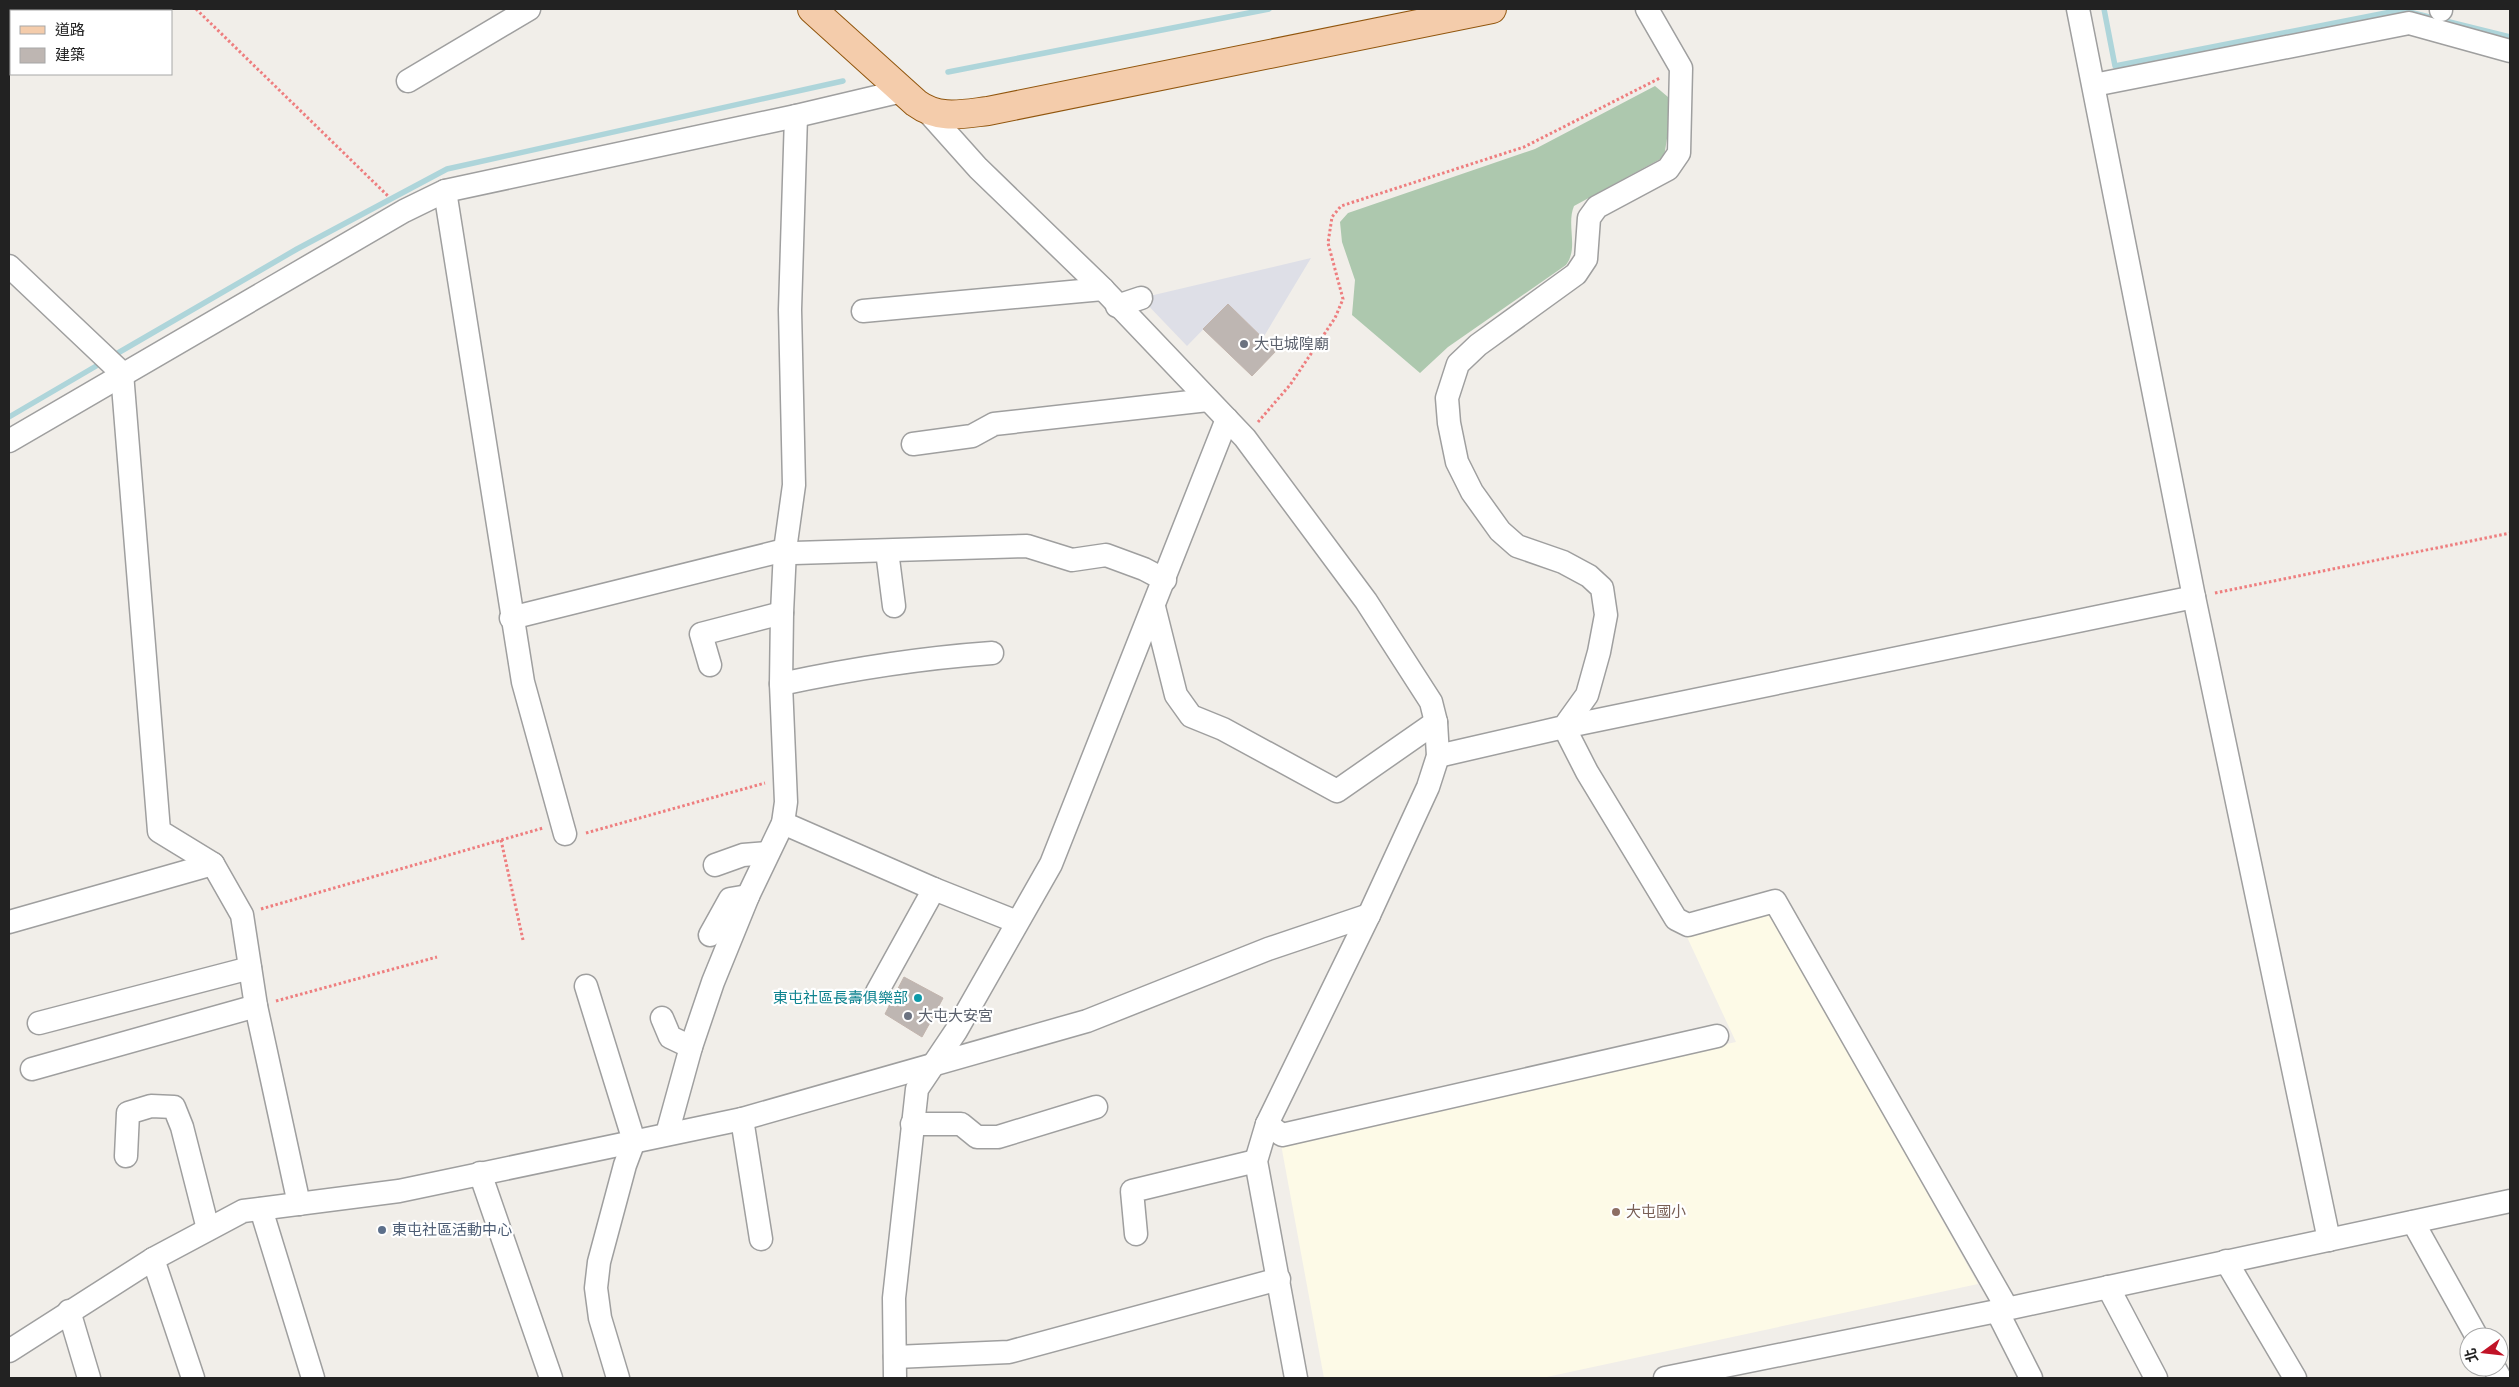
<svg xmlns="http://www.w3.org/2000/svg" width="2519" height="1387" font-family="'Source Sans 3','Noto Sans TC',sans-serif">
  <rect width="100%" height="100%" fill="#f1eee9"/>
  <path fill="#fdfae7" d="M1769 911 1978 1284 1542 1378H1324L1280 1139 1736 1042 1687 937Z"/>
  <path fill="#adc8ae" d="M1655 86 1668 97 1671 114 1664 157 1574 206C1566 225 1579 248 1566 265L1448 347 1420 373 1352 315 1355 280 1342 242 1340 222 1348 213 1535 149Z"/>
  <path fill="#dedfe7" d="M1311 258 1263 338 1228 304 1187 346 1141 298Z"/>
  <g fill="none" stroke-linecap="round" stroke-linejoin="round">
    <g stroke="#aed5da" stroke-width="5.5">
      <path d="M2104 9 2115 66 2401 10 2510 37"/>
      <path d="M948 72 1269 9"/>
      <path d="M111 357 297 249 447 169 843 81"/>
      <path d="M9 417 103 362"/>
    </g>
  </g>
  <g fill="#beb6b2" stroke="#c2b4ad">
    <path d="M1228 304 1276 351 1252 376 1203 329Z"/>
    <path d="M904 977 943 998 932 1019 893 998Z"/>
    <path d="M893 998 932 1019 922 1037 885 1014Z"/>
  </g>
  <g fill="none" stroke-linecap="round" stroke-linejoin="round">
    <g stroke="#9f9f9f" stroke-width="25">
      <g id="minor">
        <path d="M2078 9 2194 597 2329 1240"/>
        <path d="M2441 9V10"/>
        <path d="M408 81 529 9"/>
        <path d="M2094 85 2409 23 2510 51"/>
        <path d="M927 111 978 168 1103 289 1245 438 1366 601 1431 702 1436 722 1438 756 1428 787 1369 915 1267 1124 1256 1161 1296 1378"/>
        <path d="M445 191 523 682 565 834"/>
        <path d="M9 266 122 373 159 831 213 864 242 915 256 1006 299 1204"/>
        <path d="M1117 306 1141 298"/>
        <path d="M863 311 1103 289"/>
        <path d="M9 441 404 211 445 191 796 116 902 91"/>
        <path d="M913 444 972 436 994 424 1208 400"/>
        <path d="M887 551 894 606"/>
        <path d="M1154 607 1176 695 1191 716 1223 729 1337 791 1436 722"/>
        <path d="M511 618 785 550 794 553 1027 546 1072 560 1106 555 1144 569 1165 580"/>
        <path d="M710 665 701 634 782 613"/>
        <path d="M781 684C851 669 921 658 992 653"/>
        <path d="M1438 756 1564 727 1587 695 1599 652 1606 615 1602 588 1589 576 1563 562 1517 546 1500 531 1472 492 1457 462 1449 423 1447 398 1458 364 1478 345 1576 274 1586 259 1589 218 1597 207 1668 169 1679 153 1681 68 1647 9"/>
        <path d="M783 823 934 889 1017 922"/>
        <path d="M715 865 743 855 768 853"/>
        <path d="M9 922 213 864"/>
        <path d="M710 935 730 899 748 896"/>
        <path d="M586 986 634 1141 625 1165 599 1262 596 1288 600 1318 618 1378"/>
        <path d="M877 992 934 889"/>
        <path d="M662 1018 670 1037 691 1047"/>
        <path d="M39 1023 250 968"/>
        <path d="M32 1069 256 1006"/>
        <path d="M742 1119 761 1239"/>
        <path d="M912 1124H961L977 1137H998L1096 1107"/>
        <path d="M1267 1124 1282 1135 1717 1036"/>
        <path d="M667 1134 691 1047 713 982 748 896 783 823 786 802 781 684 782 613 785 550 794 485 790 310 796 116"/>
        <path d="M126 1156 128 1113 151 1106 174 1107 182 1127 208 1229"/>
        <path d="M480 1173 551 1378"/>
        <path d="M261 1209 313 1378"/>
        <path d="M2413 1222 2477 1337"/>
        <path d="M1136 1234 1132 1191 1256 1161"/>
        <path d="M153 1259 193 1378"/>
        <path d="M2226 1261 2295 1378"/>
        <path d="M2108 1287 2156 1378"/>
        <path d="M2007 1308 1775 901 1688 925 1676 919 1587 772 1564 727 2194 597"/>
        <path d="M69 1311 89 1378"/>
        <path d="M1997 1311 2031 1378"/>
        <path d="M9 1351 153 1259 243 1211 399 1191 742 1119 1087 1021 1268 949 1369 915"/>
        <path d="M895 1357 1009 1352 1279 1279"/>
        <path d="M2494 1367 2500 1378"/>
        <path d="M895 1378 894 1298 917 1089 956 1031 1051 864 1227 419"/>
        <path d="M1665 1378 1997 1311 2510 1201"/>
      </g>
    </g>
    <g stroke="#91560e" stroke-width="30">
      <path id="major" d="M812 9 916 103C939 120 962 114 988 111L1492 9"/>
    </g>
    <g stroke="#ee7e7f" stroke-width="3" stroke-dasharray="2.5 2.5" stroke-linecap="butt">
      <path d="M196 9 389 197"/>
      <path d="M1258 422 1290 385 1335 318 1343 299 1328 243 1332 217 1341 206 1524 147 1660 78"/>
      <path d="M2215 593 2510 533"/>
      <path d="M586 833 765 783"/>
      <path d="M501 840 523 940"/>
      <path d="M261 909 543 828"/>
      <path d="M276 1001 437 957"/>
    </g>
    <use href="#minor" stroke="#fff" stroke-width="22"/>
    <use href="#major" stroke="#f4ccab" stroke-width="28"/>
  </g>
  <g fill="#6b7280" stroke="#fff" stroke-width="2">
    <circle cx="1244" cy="344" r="5"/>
    <circle cx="908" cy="1016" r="5"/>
  </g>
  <circle fill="#0f9aa8" stroke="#fff" stroke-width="2" cx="918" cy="998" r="5"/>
  <circle fill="#8d6e63" stroke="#fff" stroke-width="2" cx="1616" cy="1212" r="5"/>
  <circle fill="#5c6f8a" stroke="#fff" stroke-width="2" cx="382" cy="1230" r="5"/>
  <g text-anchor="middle" stroke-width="4.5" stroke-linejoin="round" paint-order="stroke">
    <g font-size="15" fill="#5b616d" stroke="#fff" text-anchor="start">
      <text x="1254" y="349">大屯城隍廟</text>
      <text x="918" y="1021">大屯大安宮</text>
    </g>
    <g font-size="15" fill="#0d838f" stroke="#fff" text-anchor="end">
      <text x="908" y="1003">東屯社區長壽俱樂部</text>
    </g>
    <g font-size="15" fill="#785e54" stroke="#fff" text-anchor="start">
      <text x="1626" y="1217">大屯國小</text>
    </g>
    <g font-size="15" fill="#4e5e75" stroke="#fff" text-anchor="start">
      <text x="392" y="1235">東屯社區活動中心</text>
    </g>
  </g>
  <rect width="2519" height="1387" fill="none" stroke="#222222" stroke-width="20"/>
  <rect x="10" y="10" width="162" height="65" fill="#ffffff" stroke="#a7a7a7"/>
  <rect x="20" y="26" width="25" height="8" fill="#f4ccab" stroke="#a7a7a7"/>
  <text x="55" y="35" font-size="15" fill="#222222">道路</text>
  <rect x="20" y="48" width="25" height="15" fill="#beb6b2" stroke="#a7a7a7"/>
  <text x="55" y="60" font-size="15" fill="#222222">建築</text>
  <g transform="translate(2484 1352) rotate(255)"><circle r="24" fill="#ffffff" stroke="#a7a7a7"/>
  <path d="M0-4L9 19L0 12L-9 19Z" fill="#c11327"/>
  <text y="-8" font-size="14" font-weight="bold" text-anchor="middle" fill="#222222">北</text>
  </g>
</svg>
